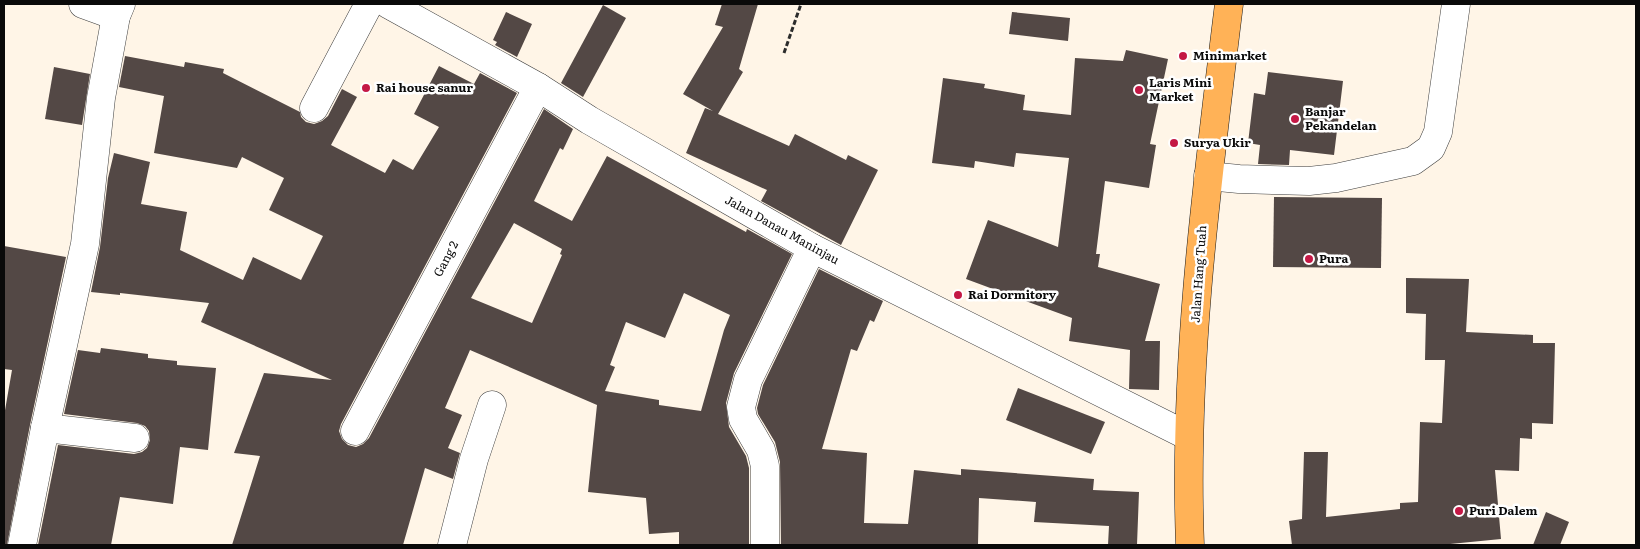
<svg xmlns="http://www.w3.org/2000/svg" width="1640" height="549" font-family="Literata,serif">
  <rect width="100%" height="100%" fill="#fff5e7"/>
  <g fill="#534845" fill-rule="evenodd">
    <path d="M722 4H758L739 69 743 72 718 114 789 146 795 134 846 160 848 155 878 170 841 245 761 201 767 190 686 153 705 108 713 111 683 94 723 27 715 25Z"/>
    <path d="M603 5 626 18 583 97 561 83Z"/>
    <path d="M506 12 532 24 517 57 495 45 497 42 493 40Z"/>
    <path d="M1012 12 1070 18 1068 41 1009 34Z"/>
    <path d="M1126 50 1168 59 1150 144 1156 145 1149 188 1105 181 1096 254H1100L1098 267 1160 284 1145 341H1160L1159 390 1129 389 1130 350 1069 341 1072 318 966 279 988 220 1058 247 1069 158 1016 153 1014 167 975 161 974 168 932 163 943 78 985 84 984 88 1025 95 1023 110 1071 115 1075 58 1123 61Z"/>
    <path d="M125 56 184 67 185 62 224 69 223 73 300 112 301 117 306 122 314 124 322 121 328 116 342 89 357 97 331 145 385 173 393 159 413 170 439 127 414 114 439 66 474 84 480 73 517 93 341 424 339 431 342 439 348 445 356 447 363 444 369 438 544 109 573 129 563 150 560 148 534 201 572 221 607 156 746 232 747 229 792 254 734 373 726 403 729 427 746 456 749 468V545H679V532L649 534 646 498 588 492 597 405 470 350 445 408 462 415 448 448 460 453 453 479 425 468 403 545H232L260 456 234 453 264 373 332 380 201 322 209 303 120 293V295L91 292 100 247 108 178 114 153 150 162 141 204 187 212 180 250 243 280 253 257 301 280 323 236 269 210 284 178 242 157 237 168 154 153 164 96 119 87ZM514 223 562 249 560 254 562 255 532 323 471 298ZM684 293 730 315 724 330 701 411 659 405V400L605 391 615 367 610 365 626 322 665 338Z"/>
    <path d="M54 67 90 74 82 125 45 119Z"/>
    <path d="M1268 72 1343 81 1334 155 1290 150 1289 165 1258 164 1260 145 1248 143 1254 93 1265 95Z"/>
    <path d="M1274 197 1382 198 1381 268 1273 267Z"/>
    <path d="M4 246 66 257 30 425 7 545H4V416L12 370 4 369Z"/>
    <path d="M819 269 883 301 874 322 870 320 857 351 851 349 822 449 867 453 864 523 908 524 914 470 961 475V469L1094 479 1093 490 1139 492 1137 545H1108L1109 526 1034 522 1036 502 979 498 978 545H781L780 462 775 442 758 414 757 408 763 385Z"/>
    <path d="M1406 278 1469 279 1466 332 1533 335V343H1555L1553 424 1532 423V439L1520 438 1519 471 1495 470 1501 539 1440 545H1292L1289 521 1302 519 1304 452H1328L1326 517 1400 509V503L1418 502 1420 422 1442 423 1445 360H1425L1426 314 1406 313Z"/>
    <path d="M101 348 148 354V358L177 361V365L216 368 208 450 180 447 173 504 120 497 111 545H38L58 445 134 454 142 452 147 448 150 440 149 431 145 426 137 423 64 414 78 350 100 353Z"/>
    <path d="M1018 388 1105 422 1091 454 1006 420Z"/>
    <path d="M1546 512 1569 522 1560 545H1533Z"/>
  </g>
  <g fill="none" stroke-linecap="round" stroke-linejoin="round">
    <g stroke="#3d3d3d" stroke-width="29">
      <g id="minor">
        <path d="M83 4 116 16"/>
        <path d="M388 4 538 87 589 120 812 248 1188 436"/>
        <path d="M314 108 369 4"/>
        <path d="M1208 176 1239 179 1309 181 1336 178 1413 161 1431 148 1438 132 1456 4"/>
        <path d="M45 428 135 438"/>
        <path d="M355 431 538 87"/>
        <path d="M22 545 45 428 85 244 101 98 116 16 121 4"/>
        <path d="M452 545 474 459 492 405"/>
        <path d="M765 545V466L761 450 743 419 741 407 748 380 812 248"/>
      </g>
    </g>
    <g stroke="#1b1b1b" stroke-width="29">
      <path id="major" d="M1190 545C1183 364 1207 183 1229 4"/>
    </g>
    <path stroke="#2c2c2c" stroke-width="3" stroke-dasharray="5 2.5" stroke-linecap="butt" d="M784 53 801 4"/>
    <use href="#minor" stroke="#fff" stroke-width="28"/>
    <use href="#major" stroke="#ffb257" stroke-width="28"/>
  </g>
  <g fill="#c41845" stroke="#fff" stroke-width="2">
    <circle cx="1183" cy="56" r="5"/>
    <circle cx="366" cy="88" r="5"/>
    <circle cx="1139" cy="90" r="5"/>
    <circle cx="1295" cy="119" r="5"/>
    <circle cx="1174" cy="143" r="5"/>
    <circle cx="1309" cy="259" r="5"/>
    <circle cx="958" cy="295" r="5"/>
    <circle cx="1459" cy="511" r="5"/>
  </g>
  <g text-anchor="middle" stroke-width="5" stroke-linejoin="round" paint-order="stroke">
    <g font-size="12" font-weight="bold" fill="#0a0a0a" stroke="#fff" text-anchor="start">
      <text x="1193" y="60">Minimarket</text>
      <text x="1149" y="87">Laris Mini<tspan x="1149" dy="14">Market</tspan></text>
      <text x="376" y="92">Rai house sanur</text>
      <text x="1305" y="116">Banjar<tspan x="1305" dy="14">Pekandelan</tspan></text>
      <text x="1184" y="147">Surya Ukir</text>
      <text x="1319" y="263">Pura</text>
      <text x="968" y="299">Rai Dormitory</text>
      <text x="1469" y="515">Puri Dalem</text>
    </g>
    <g font-size="12" fill="#0a0a0a" stroke="#fff">
      <text transform="translate(782 230) rotate(29)" y="4">Jalan Danau Maninjau</text>
      <text transform="translate(446 259) rotate(-62)" y="4">Gang 2</text>
      <text transform="translate(1199 274) rotate(-86)" y="4">Jalan Hang Tuah</text>
    </g>
  </g>
  <rect width="1640" height="549" fill="none" stroke="#0a0a0a" stroke-width="10"/>
</svg>
